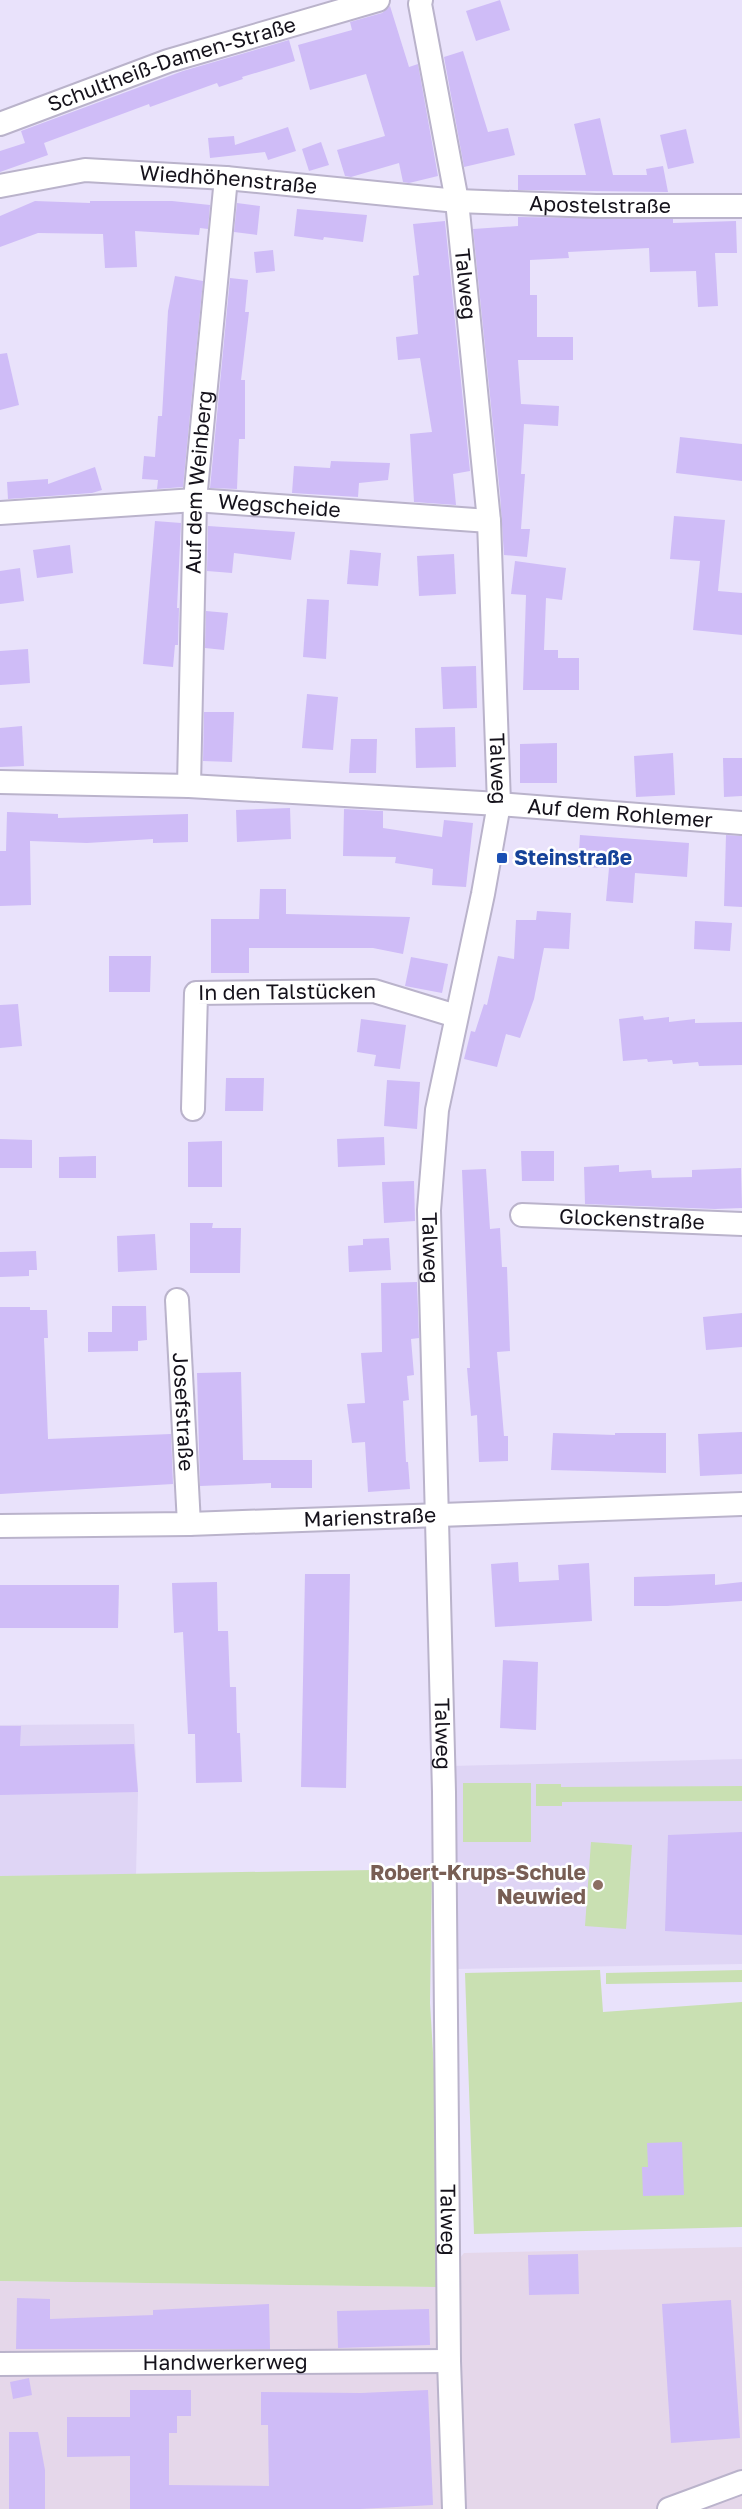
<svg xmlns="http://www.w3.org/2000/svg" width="742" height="2509" font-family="'Golos Text',sans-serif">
  <rect width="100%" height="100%" fill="#e9e2fb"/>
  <path fill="#e5d7ea" d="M742 2247V2509H0V2281L436 2287 464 2253Z"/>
  <g fill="#dfd5f5">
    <path d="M134 1724 138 1793 136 1875 0 1876V1725Z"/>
    <path d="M742 1759V1964L456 1969 451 1766Z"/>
  </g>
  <g fill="#c9e0b2">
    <rect x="463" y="1783" width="68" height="59"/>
    <path d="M536 1784H561V1787L742 1786V1801L562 1802V1806H536Z"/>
    <path d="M591 1842 632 1845 626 1929 585 1926Z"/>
    <path d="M432 1869 430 2003 438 2136 436 2287 0 2281V1876Z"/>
    <path d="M600 1970 603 2012 742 2002V2227L474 2234 465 1973Z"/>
    <path d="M742 1970V1982L606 1984V1973Z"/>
  </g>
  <g fill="#cfbcf7">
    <path d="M500 0 510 30 476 41 466 11Z"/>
    <path d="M390 6 409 67 418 64 438 176 409 183 403 182 399 163 351 177 345 176 337 150 385 136 366 74 310 90 298 45 352 30 350 22 382 13Z"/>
    <path d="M289 40 295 61 242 77 243 79 219 87 217 83 150 107 149 104 44 143 48 155 0 172V151L25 143 21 131 183 71Z"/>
    <path d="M463 51 488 132 508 128 515 155 464 167 444 57Z"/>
    <path d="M600 118 613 175H647L646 169 663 166 668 192 518 190V175H586L574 124Z"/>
    <path d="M288 127 296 151 268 160 265 152 210 158 208 138 234 136 235 145Z"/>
    <path d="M686 129 694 163 668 169 660 135Z"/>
    <path d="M321 142 329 165 309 171 302 149Z"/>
    <path d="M35 201 90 203V201H172L210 205 208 229 200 228 199 235 135 231 137 267 105 268 103 234 38 233 0 247V216Z"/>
    <path d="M237 203 260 206 257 235 234 232Z"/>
    <path d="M297 209 367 215 363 242 324 237 323 240 294 236Z"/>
    <path d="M518 217 673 219V223L736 221 737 253H715L718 306 698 307 696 271 650 272 649 248 568 252 569 258 530 260V295H537V337H573V360H518L521 404 559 406 558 426 524 424 521 474H525L521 529H530L527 557 504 555 500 494 473 229 518 226Z"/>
    <path d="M445 221 470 471 453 474 456 505 414 502 410 434 432 432 420 358 398 360 396 337 418 334 413 276 419 275 413 224Z"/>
    <path d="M273 250 275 271 256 273 254 252Z"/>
    <path d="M175 276 203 281 183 487 157 489 158 480 142 479 144 456 155 457 158 416H162L168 311Z"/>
    <path d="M230 278 248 280 245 312H249L241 380H245V439H239L237 489 210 488Z"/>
    <path d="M7 353 19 405 0 410V354Z"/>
    <path d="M680 437 742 444V481L676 473Z"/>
    <path d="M331 461 390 463 388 480 359 483 358 497 292 493 294 466 330 468Z"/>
    <path d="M95 467 102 490 92 493 8 499 7 482 48 479V484Z"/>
    <path d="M674 516 725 520 718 591 742 593V635L693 630 700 561 670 559Z"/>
    <path d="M155 521 181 523 177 608H179L178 645H175L173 667 143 664Z"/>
    <path d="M208 526 295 532 291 560 234 553 232 573 207 571Z"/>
    <path d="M70 545 73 573 37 578 33 550Z"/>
    <path d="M350 550 381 553 378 586 347 584Z"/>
    <path d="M454 554 456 594 419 596 417 556Z"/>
    <path d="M515 561 566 568 562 600 546 598 544 650H558V658H579V690H523L526 595 511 594Z"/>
    <path d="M20 568 24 601 0 604V571Z"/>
    <path d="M307 599 329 600 326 659 303 657Z"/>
    <path d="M206 611 228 613 224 650 205 648Z"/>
    <path d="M28 649 30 683 0 685V651Z"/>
    <path d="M476 666 477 708 443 709 441 667Z"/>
    <path d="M307 694 338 697 333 750 302 748Z"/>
    <path d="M204 712H234L232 762 203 761Z"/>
    <path d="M22 726 24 766 0 767V728Z"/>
    <path d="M455 727 456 767 416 768 415 728Z"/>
    <path d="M351 739H377L376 773H349Z"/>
    <path d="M557 743V783H520V744Z"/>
    <path d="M673 753 675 795 636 797 634 756Z"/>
    <path d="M723 758H742V796L724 797Z"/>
    <path d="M290 808 291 839 237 842 236 810Z"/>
    <path d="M344 809 383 811V828L442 837 444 820 473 823 466 887 432 885 433 869 395 863 396 857 343 856Z"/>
    <path d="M7 812 58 814V818L188 814V842L153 843V839L87 843 30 841 31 905 0 906V851H6Z"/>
    <path d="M580 835 689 843 687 877 635 873 633 903 606 901 609 868 578 867Z"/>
    <path d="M726 835 742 836V907L724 906Z"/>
    <path d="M260 889H286V914L410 917 403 954 373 948H249V973H211V919H259Z"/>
    <path d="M537 911 571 913 569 949 544 948 534 999 520 1038 506 1034 497 1067 464 1059 471 1031 475 1032 484 1004 487 1005 498 956 514 959 516 920H536Z"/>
    <path d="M695 921 732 923 730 951 694 949Z"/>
    <path d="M109 956H151L150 992H109Z"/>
    <path d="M411 957 448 964 442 993 405 986Z"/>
    <path d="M18 1004 22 1046 0 1048V1005Z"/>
    <path d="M643 1016 644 1020 669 1017V1022L695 1019V1023L742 1022V1065L699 1066 698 1062 673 1064 672 1060 648 1062 647 1059 623 1061 619 1019Z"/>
    <path d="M361 1019 406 1025 400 1069 374 1066 376 1055 357 1052Z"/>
    <path d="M226 1078H264L263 1111H225Z"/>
    <path d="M387 1080 420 1082 417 1129 384 1126Z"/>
    <path d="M384 1137 385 1165 338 1167 337 1139Z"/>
    <path d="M0 1139 32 1140V1168H0Z"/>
    <path d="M222 1141V1187H188V1142Z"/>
    <path d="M521 1151H554V1181H522Z"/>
    <path d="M96 1156V1178H59V1157Z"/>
    <path d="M619 1165V1172L651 1170 652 1178 692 1177V1170L741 1168 742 1208 715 1209 585 1204 584 1167Z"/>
    <path d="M486 1169 490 1229 500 1228 502 1267H507L510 1351 497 1352 504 1436H508V1461L479 1462 477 1415 471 1416 467 1368H470L462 1170Z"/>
    <path d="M414 1181 415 1221 384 1223 382 1182Z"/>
    <path d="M190 1223H213L212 1228H241L240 1273H190Z"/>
    <path d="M155 1234 157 1270 118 1272 117 1236Z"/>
    <path d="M389 1238 391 1270 349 1272 348 1246 363 1245V1239Z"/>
    <path d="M36 1251 37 1270H29V1276L0 1277V1252Z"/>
    <path d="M417 1282 419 1338 411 1339 414 1375 407 1376 409 1400 403 1401 406 1462H408L410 1489 368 1492 365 1442 352 1443 347 1404 365 1403 361 1353 382 1352 381 1283Z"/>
    <path d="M112 1306H146L147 1340 138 1341V1351L88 1352V1332H112Z"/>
    <path d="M0 1307H30V1310H47L48 1338H44L48 1439 171 1434 173 1484 0 1494Z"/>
    <path d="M742 1313V1347L706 1350 703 1317Z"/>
    <path d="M241 1372 243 1460H312V1488H271V1483L200 1486 197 1373Z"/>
    <path d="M742 1432V1474L700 1476 698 1434Z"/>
    <path d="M553 1433 615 1435V1433H666V1473L551 1470Z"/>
    <path d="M518 1562 519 1582 559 1580 558 1565 589 1563 592 1621 495 1627 491 1564Z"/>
    <path d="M305 1574H350L346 1788 301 1787Z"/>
    <path d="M715 1574V1585L742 1582V1601L667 1606H634V1577Z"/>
    <path d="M217 1582 218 1631H228L230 1687H236L237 1733H240L242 1782 196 1783 195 1734H188L183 1632 174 1633 172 1583Z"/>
    <path d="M0 1585H119L118 1628H0Z"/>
    <path d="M503 1660 538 1662 536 1730 500 1728Z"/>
    <path d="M0 1726H21L20 1746 134 1744 138 1792 0 1795Z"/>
    <path d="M742 1832V1935L665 1931 668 1835Z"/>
    <path d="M682 2142 684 2195 643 2196 642 2167H648L647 2143Z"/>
    <path d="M578 2254 579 2294 529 2295 528 2255Z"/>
    <path d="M17 2298 50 2299V2319L153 2315V2310L269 2304 270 2349H16Z"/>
    <path d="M731 2300 740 2438 671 2443 662 2304Z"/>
    <path d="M429 2309 430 2345 338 2348 337 2311Z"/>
    <path d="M29 2378 32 2395 13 2399 10 2382Z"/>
    <path d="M130 2390H191V2416H177V2433H169V2485L269 2486 268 2425H261V2392L361 2393 428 2390 433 2505 360 2509H130V2456L67 2457V2417H130Z"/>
    <path d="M9 2432H38L45 2470V2509H9Z"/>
  </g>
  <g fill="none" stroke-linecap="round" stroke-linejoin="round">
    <g stroke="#bab3cb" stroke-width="26">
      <g id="minor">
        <path id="s1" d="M421 0 420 4 457 201 489 521 499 804 483 894 437 1110 429 1210 444 1792 449 2361 454 2509"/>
        <path id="s2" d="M0 124 168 61 378 0"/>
        <path id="s3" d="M0 186 85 170 226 178 457 201 596 206H742"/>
        <path id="s4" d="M0 513 195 500 489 521"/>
        <path id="s5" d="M0 782 189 786 499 804 742 823"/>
        <path id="s6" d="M189 786 195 500 226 178"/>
        <path id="s7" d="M193 1109 196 993 374 991 456 1016"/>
        <path id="s8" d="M522 1215 742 1224"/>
        <path id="s9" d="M177 1300 189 1524"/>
        <path id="s10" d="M0 1526 189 1524 742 1504"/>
        <path id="s11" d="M0 2364 449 2361"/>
        <path d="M669 2509 742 2482"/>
      </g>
    </g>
    <use href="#minor" stroke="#fff" stroke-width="22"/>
  </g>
  <rect fill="#1a4fb4" stroke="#fff" stroke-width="2" x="496" y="852" width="12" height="12" rx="3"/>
  <circle fill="#8d6e63" stroke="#fff" stroke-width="2" cx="598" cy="1885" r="6"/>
  <g text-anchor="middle" stroke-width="5" stroke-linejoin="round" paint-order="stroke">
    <g font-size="21" fill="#15121b" stroke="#fff">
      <text dy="7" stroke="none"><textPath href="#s2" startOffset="182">Schultheiß-Damen-Straße</textPath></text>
      <text dy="7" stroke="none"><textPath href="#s3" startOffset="230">Wiedhöhenstraße</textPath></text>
      <text dy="7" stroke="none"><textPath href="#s3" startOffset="603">Apostelstraße</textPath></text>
      <text dy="7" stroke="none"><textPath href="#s1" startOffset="288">Talweg</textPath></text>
      <text dy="7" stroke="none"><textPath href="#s6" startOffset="304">Auf dem Weinberg</textPath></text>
      <text dy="7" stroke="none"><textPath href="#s4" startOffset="280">Wegscheide</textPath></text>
      <text dy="7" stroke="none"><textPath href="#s1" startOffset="774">Talweg</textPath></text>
      <text dy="7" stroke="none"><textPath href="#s5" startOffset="621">Auf dem Rohlemer</textPath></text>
      <text dy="7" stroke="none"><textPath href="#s7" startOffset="207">In den Talstücken</textPath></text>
      <text dy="7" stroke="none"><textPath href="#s8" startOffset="110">Glockenstraße</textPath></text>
      <text dy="7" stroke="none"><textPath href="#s1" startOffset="1260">Talweg</textPath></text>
      <text dy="7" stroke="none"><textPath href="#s9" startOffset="112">Josefstraße</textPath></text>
      <text dy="7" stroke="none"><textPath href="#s10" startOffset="370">Marienstraße</textPath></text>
      <text dy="7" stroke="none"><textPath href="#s1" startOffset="1746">Talweg</textPath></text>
      <text dy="7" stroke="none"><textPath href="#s1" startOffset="2232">Talweg</textPath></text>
      <text dy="7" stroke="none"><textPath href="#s11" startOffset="225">Handwerkerweg</textPath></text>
    </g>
    <g font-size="21" font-weight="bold" fill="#164399" stroke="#fff" text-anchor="start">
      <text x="514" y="865">Steinstraße</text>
    </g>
    <g font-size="21" font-weight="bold" fill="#785e54" stroke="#fff" text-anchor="end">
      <text x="586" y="1880">Robert-Krups-Schule<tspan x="586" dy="24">Neuwied</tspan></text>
    </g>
  </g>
</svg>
